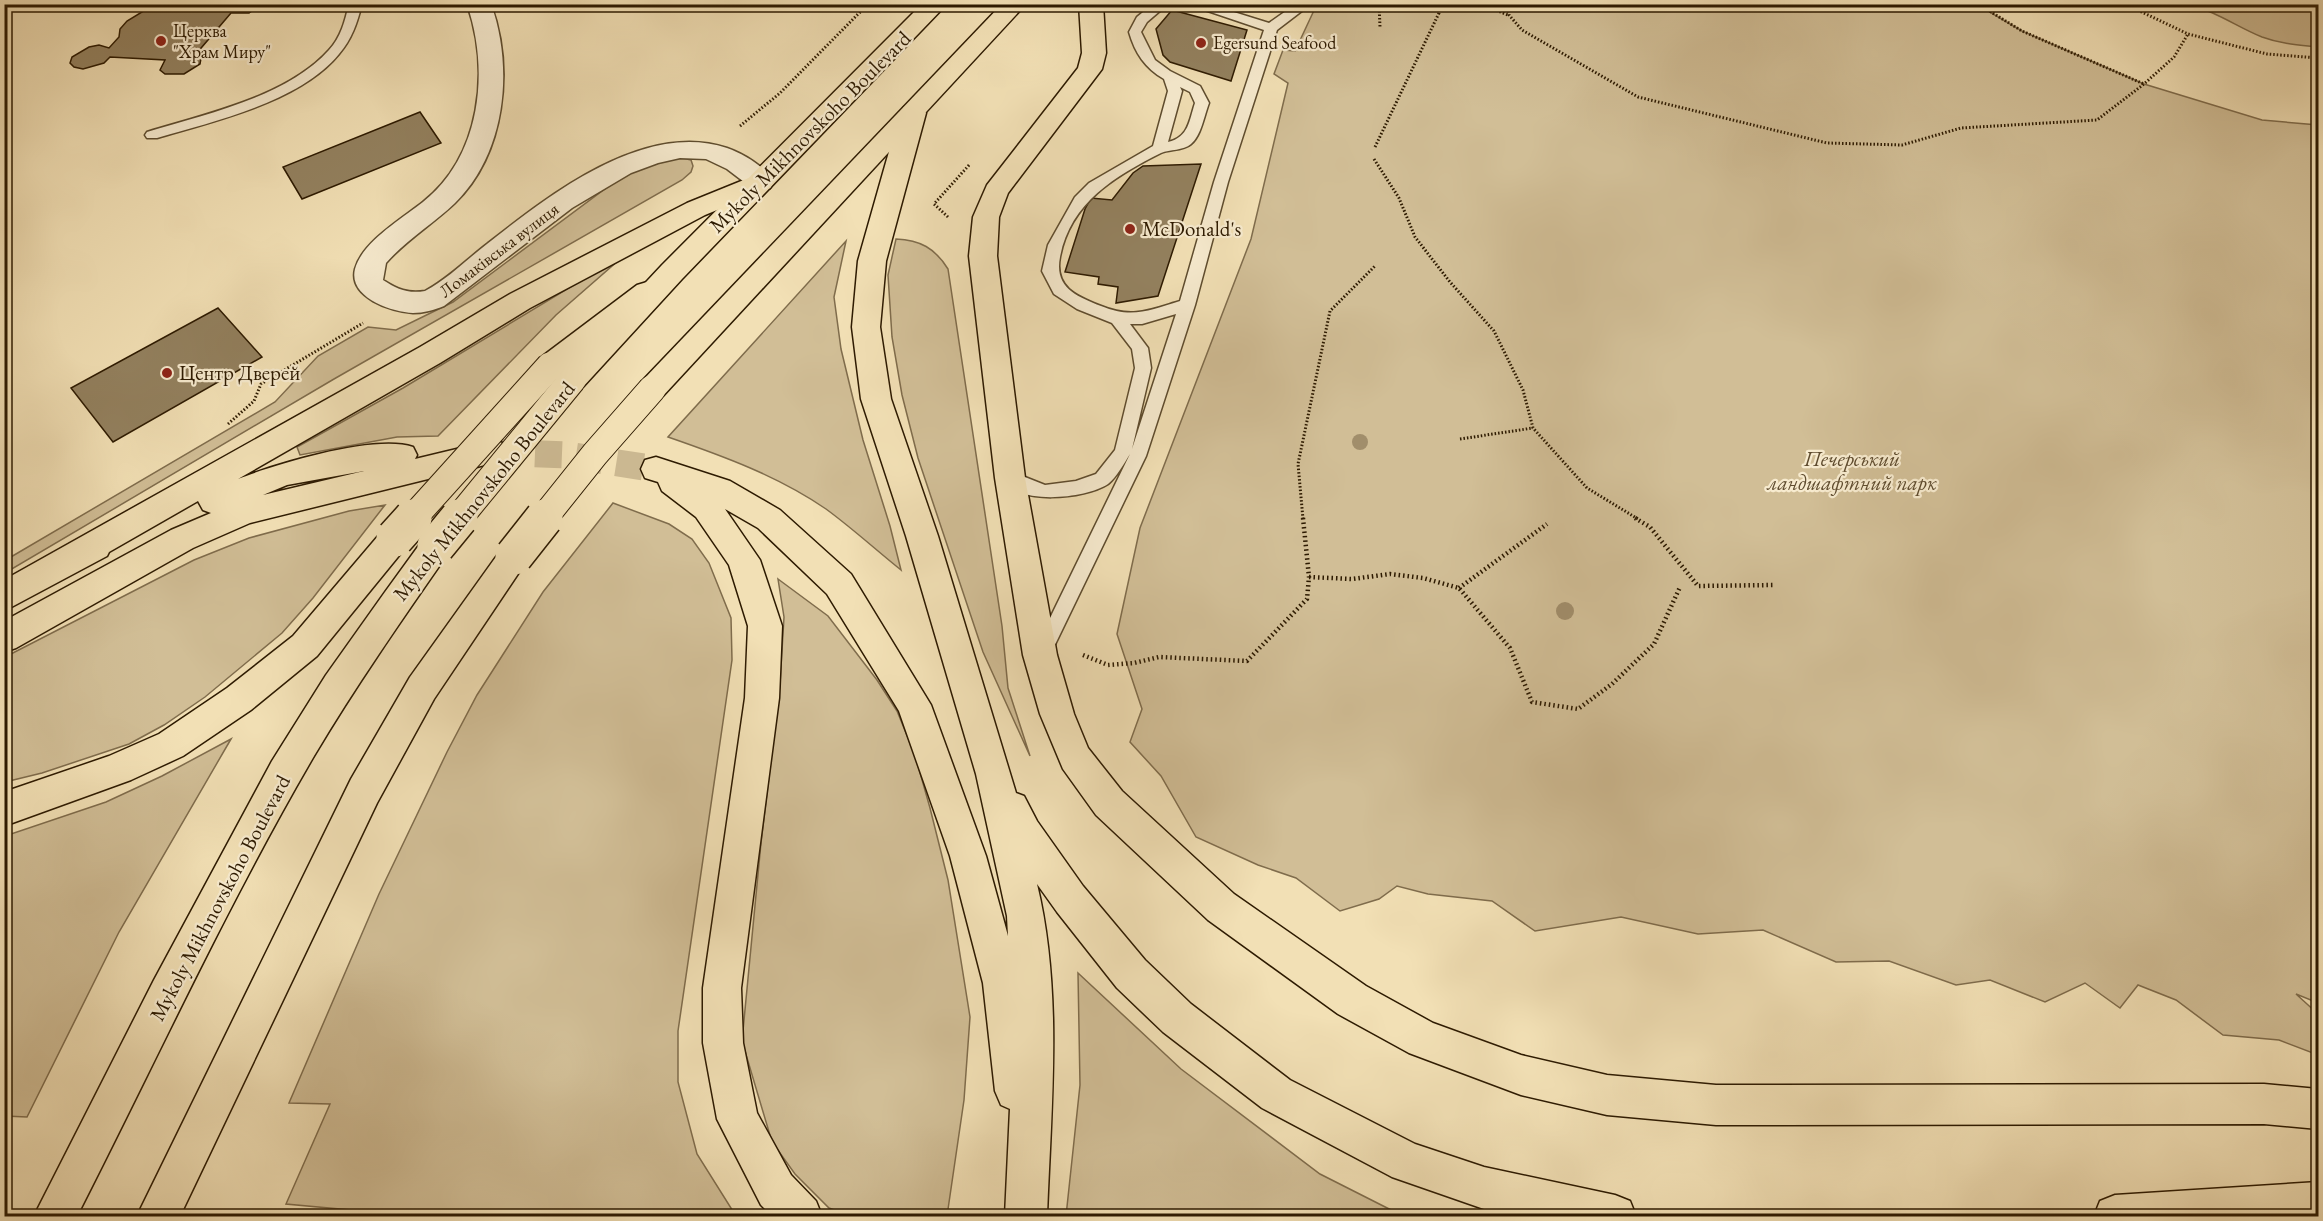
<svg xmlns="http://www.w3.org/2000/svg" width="2323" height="1221" font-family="'EB Garamond',serif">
  <rect width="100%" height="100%" fill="#f2e0b5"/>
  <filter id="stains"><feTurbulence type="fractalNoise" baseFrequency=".00333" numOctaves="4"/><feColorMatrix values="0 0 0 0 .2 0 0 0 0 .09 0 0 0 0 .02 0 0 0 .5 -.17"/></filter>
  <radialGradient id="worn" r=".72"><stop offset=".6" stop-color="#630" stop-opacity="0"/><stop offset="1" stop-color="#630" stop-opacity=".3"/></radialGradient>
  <g fill="#d1be96" stroke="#7f6c4c" stroke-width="1.5">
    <path d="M1317 4 1978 5 2022 31 2144 84 2262 120 2318 125V1003L2296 994 2318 1014V1055L2279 1040 2223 1035 2176 1000 2138 985 2120 1008 2085 983 2045 1002 1990 980 1956 985 1889 961 1836 962 1763 930 1698 934 1621 917 1535 931 1492 901 1428 894 1397 886 1379 899 1340 911 1296 878 1258 865 1196 837 1161 776 1130 742 1142 709 1117 634 1140 528 1251 239 1288 83 1274 74 1283 50 1295 51Z"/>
    <path d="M2189 5H2318V47C2299 45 2281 44 2262 37 2237 27 2216 11 2189 5Z"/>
    <path d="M682 158 691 160 693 166 691 172 682 180 334 379 5 573 4 561 275 402 318 356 368 327 396 330 453 302 621 177C640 167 660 160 682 158Z"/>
    <path d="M896 239C920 240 935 248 948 269L1002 626 1008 688 1030 756 983 652 918 458 902 395 892 337 888 275Z"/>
    <path d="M846 241 834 297 841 349 863 440 890 526 901 570C876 550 852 528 826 509 778 476 723 456 668 437Z"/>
    <path d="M627 253 556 315 438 436 397 437 300 455 297 447 403 388Z"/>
    <path d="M613 503 669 524 692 539 709 563 731 618 732 660 678 1031V1082L697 1154 736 1216H416L286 1204 330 1104 289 1103 379 894 447 752 477 695 543 592Z"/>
    <path d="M385 505 313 598 282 633 205 697 164 725 129 744 42 773 5 782V657L194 560 249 538 349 511Z"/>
    <path d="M778 579 828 616 877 680 897 711 915 755 930 808 948 880 970 1017 964 1100 947 1216H850L829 1208 795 1174 772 1142 742 1041 761 843 780 684 784 617Z"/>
    <path d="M231 739 119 932 27 1117 5 1116V836L106 802 162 776Z"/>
    <path d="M1078 973 1181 1069 1320 1174 1403 1216H1066L1080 1085Z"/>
  </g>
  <g fill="#93815f" stroke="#2d1a01" stroke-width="1.5">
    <path d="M155 4H261L249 13H231L196 54 201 58 200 64 184 74H165L160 70 165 60 110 57 104 63 83 69 74 67 70 63 72 57 89 47 99 45 109 48 119 37 120 29 127 21Z"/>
    <path d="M1172 10 1247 30 1231 81 1170 62 1163 55 1156 29Z"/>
    <path d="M420 112 441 143 302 199 283 167Z"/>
    <path d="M1201 164 1158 296 1116 303 1118 287 1098 284 1099 277 1065 272 1085 209 1091 198 1112 200 1133 173 1143 166Z"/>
    <path d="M218 308 262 357 113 442 71 388Z"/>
  </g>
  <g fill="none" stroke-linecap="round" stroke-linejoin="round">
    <path stroke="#cbb891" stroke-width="27" stroke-dasharray="27 14" stroke-linecap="butt" d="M494 452 567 455 656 469"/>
    <g stroke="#5e4c2e" stroke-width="3">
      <g id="lane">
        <path d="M349 4H362C357 23 352 39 339 54 300 102 214 121 157 138H147L145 135 147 132C205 114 287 97 329 50 341 37 345 21 349 4Z"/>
        <path d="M1153 4H1168L1147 22 1141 32 1155 60 1170 71 1200 86 1209 103C1204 116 1201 136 1191 144 1183 151 1170 149 1161 153 1115 176 1070 203 1060 257 1054 287 1076 296 1101 306 1132 319 1150 310 1180 301L1214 182 1264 30 1187 4H1208L1269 23 1296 4H1311L1277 30 1228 182 1195 305 1146 456 1049 657 1043 659 1037 657 1034 651 1130 454C1125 462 1116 478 1108 484 1085 499 1016 506 1002 478L1004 473 1010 471 1045 485 1076 481 1096 474 1115 450 1135 368 1132 349 1112 323 1077 309 1054 294 1042 271 1048 245 1075 197 1089 183 1153 146 1168 91 1164 79C1145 68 1135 53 1129 32L1137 17ZM1180 87 1190 92 1195 103C1189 121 1189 137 1168 142L1182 91ZM1176 314 1132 449 1151 368 1148 348 1130 324H1142Z"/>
      </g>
    </g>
    <g stroke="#5e4c2e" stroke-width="3">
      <path id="street" d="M467 4H491C514 68 506 153 455 203 433 224 406 240 386 263L383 280C397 289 408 294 425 291 448 279 466 260 487 244 548 196 644 120 727 148 744 154 764 166 774 182L770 188 761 191 752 188 727 169 706 159 680 158 658 163 631 173 572 208 444 306C434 310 424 313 413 313 391 312 348 297 355 269 362 242 403 218 423 202 481 156 490 71 467 4Z"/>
    </g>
    <g stroke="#2d1a01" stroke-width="3">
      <g id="primary">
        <path d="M1079 4H1103L1106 53 1102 69 1008 193 999 217 997 256 1025 478 1057 655 1074 714 1088 748 1122 791 1234 894 1366 986 1433 1023 1521 1055 1607 1075 1716 1085 2264 1084 2318 1089V1129L2264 1124 1716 1125 1607 1115 1521 1095 1409 1053 1338 1014 1208 920 1096 815 1063 769 1040 714 1023 655 995 478 969 256 973 217 987 185 1078 68 1082 53Z"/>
        <path d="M913 105 922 107 926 113 886 261 880 327 891 399 938 536 1016 793 1024 796 1037 821 1083 886 1145 960 1191 1004 1290 1080 1415 1144 1484 1167 1615 1195 1630 1201 1636 1216H1518L1484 1209 1392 1177 1262 1108 1163 1032 1117 988 1057 912 1037 884C1063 992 1051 1106 1047 1216H1005L1010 1109 1001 1105 995 1091 983 983 950 856 899 711 827 594 758 528 725 509 760 560 782 626 779 698 741 988 743 1043 757 1113 791 1175 816 1201 822 1216H772L761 1205 717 1119 703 1043V988L745 698 748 626 729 565 696 517 662 491 658 482 645 478 641 469 645 460 656 457 730 481 780 510 851 574 931 705 986 856 1008 936 1007 916 976 774 906 536 861 399 852 327 858 261 900 113 904 107Z"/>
        <path d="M761 173 770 176 774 182 770 188 705 215 530 308 440 363 238 479C276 464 375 434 413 447L417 455 415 459 494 440 505 444 509 452 505 460 250 523 193 548 16 648 4 652V621L171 530 211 513 203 510 198 501 109 552 107 556 4 611V580L420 347 510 294 687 203ZM364 471 263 495 287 485Z"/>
        <path d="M647 282 657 285 661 292 657 299 560 374 550 377 540 374 535 366 540 358 637 285Z"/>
        <path d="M395 525 406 529 411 538 406 547 317 656 251 710 183 756 131 780 4 826V792L109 756 159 734 227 688 293 636 384 529Z"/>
        <path d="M2318 1182V1216H2094L2100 1201 2115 1195Z"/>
      </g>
    </g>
    <g stroke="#2d1a01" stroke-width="3">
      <g id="highway">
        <path d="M922 4H947L682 279 582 388 572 391 562 388 557 380 562 372 662 265Z"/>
        <path d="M1002 4H1026L662 397 652 400 642 397 637 389 642 381Z"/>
        <path d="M436 533 447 537 452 546 447 555C401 621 355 687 314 756 227 905 155 1063 77 1216H34L154 980 272 761 326 675 385 592 425 537Z"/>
        <path d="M514 543 525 547 530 556 434 699 377 803 180 1216H137L351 779 410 677 503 547Z"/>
      </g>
    </g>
    <g stroke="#2d1a01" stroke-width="3" stroke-dasharray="1.5 2" stroke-linecap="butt">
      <path d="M1379 4 1380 27"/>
      <path d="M1480 4 1508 15"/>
      <path d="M1507 4 1509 15 1522 30 1638 97 1827 143 1902 145 1961 128 2097 120 2144 84 2174 57 2188 34"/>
      <path d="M1978 4 2022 31 2144 84"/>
      <path d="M2125 4 2188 34 2267 54 2318 58"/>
      <path d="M740 126 780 93 868 4"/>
      <path d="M1375 147 1439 13V4"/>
      <path d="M1374 159 1399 198 1415 237 1450 282 1494 331 1523 390 1533 428 1587 488 1638 519"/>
      <path d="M948 217 934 204 970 164"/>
      <path d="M228 424 254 401 261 384 363 323"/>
      <path d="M1460 439 1533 428"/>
      <path d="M1303 519 1298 464 1330 311 1375 266"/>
    </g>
    <g stroke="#2d1a01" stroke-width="4.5" stroke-dasharray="1.5 3" stroke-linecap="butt">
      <path d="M1635 518 1650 527 1698 586 1773 585"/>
      <path d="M1309 577 1352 579 1390 574 1423 578 1459 588 1510 648 1532 702 1578 709 1612 684 1654 644 1680 587"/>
      <path d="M1459 588 1547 524"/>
      <path d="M1083 655 1108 665 1134 663 1159 657 1247 661 1307 599 1309 577 1303 518"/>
    </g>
    <use href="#lane" fill="#f7ebcf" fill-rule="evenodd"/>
    <use href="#street" fill="#f7ebcf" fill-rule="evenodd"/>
    <use href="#primary" fill="#f2e0b5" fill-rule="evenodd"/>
    <use href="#highway" fill="#f2e0b5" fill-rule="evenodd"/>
    <g stroke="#2d1a01" stroke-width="29" stroke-linecap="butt">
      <path id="primary-bridge-far1" d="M412 519 550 366"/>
    </g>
    <g stroke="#2d1a01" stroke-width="40" stroke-linecap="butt">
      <path id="primary-bridge" d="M395 538 413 518"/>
    </g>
    <g stroke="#2d1a01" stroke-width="29" stroke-linecap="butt">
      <g id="highway-bridge-far1">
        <path d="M458 519 572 380"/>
        <path d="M543 519 595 454 652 389"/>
      </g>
    </g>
    <g stroke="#2d1a01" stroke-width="40" stroke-linecap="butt">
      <g id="highway-bridge">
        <path d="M436 546 459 518"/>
        <path d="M514 556 544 518"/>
      </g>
    </g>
    <use href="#primary-bridge-far1" stroke="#f2e0b5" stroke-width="27"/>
    <use href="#primary-bridge" stroke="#f2e0b5" stroke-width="37"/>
    <use href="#highway-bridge-far1" stroke="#f2e0b5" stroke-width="27"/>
    <use href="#highway-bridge" stroke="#f2e0b5" stroke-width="37"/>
  </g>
  <g fill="#a18e6b">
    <circle cx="1360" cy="442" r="8"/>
    <circle cx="1565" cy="611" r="9"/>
  </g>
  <g fill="#8f2418" stroke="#f7ebcf" stroke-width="2">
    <circle cx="161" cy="41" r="6"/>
    <circle cx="1201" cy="43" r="6"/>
    <circle cx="1130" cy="229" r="6"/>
    <circle cx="167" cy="373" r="6"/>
  </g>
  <g text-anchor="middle" stroke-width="4.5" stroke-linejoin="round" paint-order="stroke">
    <g font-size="18" fill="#2d1a01" stroke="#f7ebcf" text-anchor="start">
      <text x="173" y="37">Церква<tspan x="173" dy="21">"Храм Миру"</tspan></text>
      <text x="1213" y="49">Egersund Seafood</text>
    </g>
    <g font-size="18" fill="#2d1a01" stroke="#f7ebcf">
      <text transform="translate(499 250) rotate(-37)" y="6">Ломаківська вулиця</text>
    </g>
    <g font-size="21" fill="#2d1a01" stroke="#f7ebcf">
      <text transform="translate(810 132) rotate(-45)" y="7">Mykoly Mikhnovskoho Boulevard</text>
      <text transform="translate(484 491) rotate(-51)" y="7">Mykoly Mikhnovskoho Boulevard</text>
      <text transform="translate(220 898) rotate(-62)" y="7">Mykoly Mikhnovskoho Boulevard</text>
    </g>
    <g font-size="21" fill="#2d1a01" stroke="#f7ebcf" text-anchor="start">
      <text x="1142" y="236">McDonald's</text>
      <text x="179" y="380">Центр Дверей</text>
    </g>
    <g font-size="21" font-style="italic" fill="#5e4b2e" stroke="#f7ebcf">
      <text x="1852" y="466">Печерський<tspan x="1852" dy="24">ландшафтний парк</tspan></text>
    </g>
  </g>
  <rect width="2323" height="1221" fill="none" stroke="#f2e0b5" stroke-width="24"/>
  <rect x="6" y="6" width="2311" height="1209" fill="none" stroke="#2d1a01" stroke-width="3"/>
  <rect x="12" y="12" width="2299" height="1197" fill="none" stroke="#2d1a01" stroke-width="1.5"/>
  <rect width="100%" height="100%" filter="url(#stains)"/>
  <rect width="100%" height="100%" fill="url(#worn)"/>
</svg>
